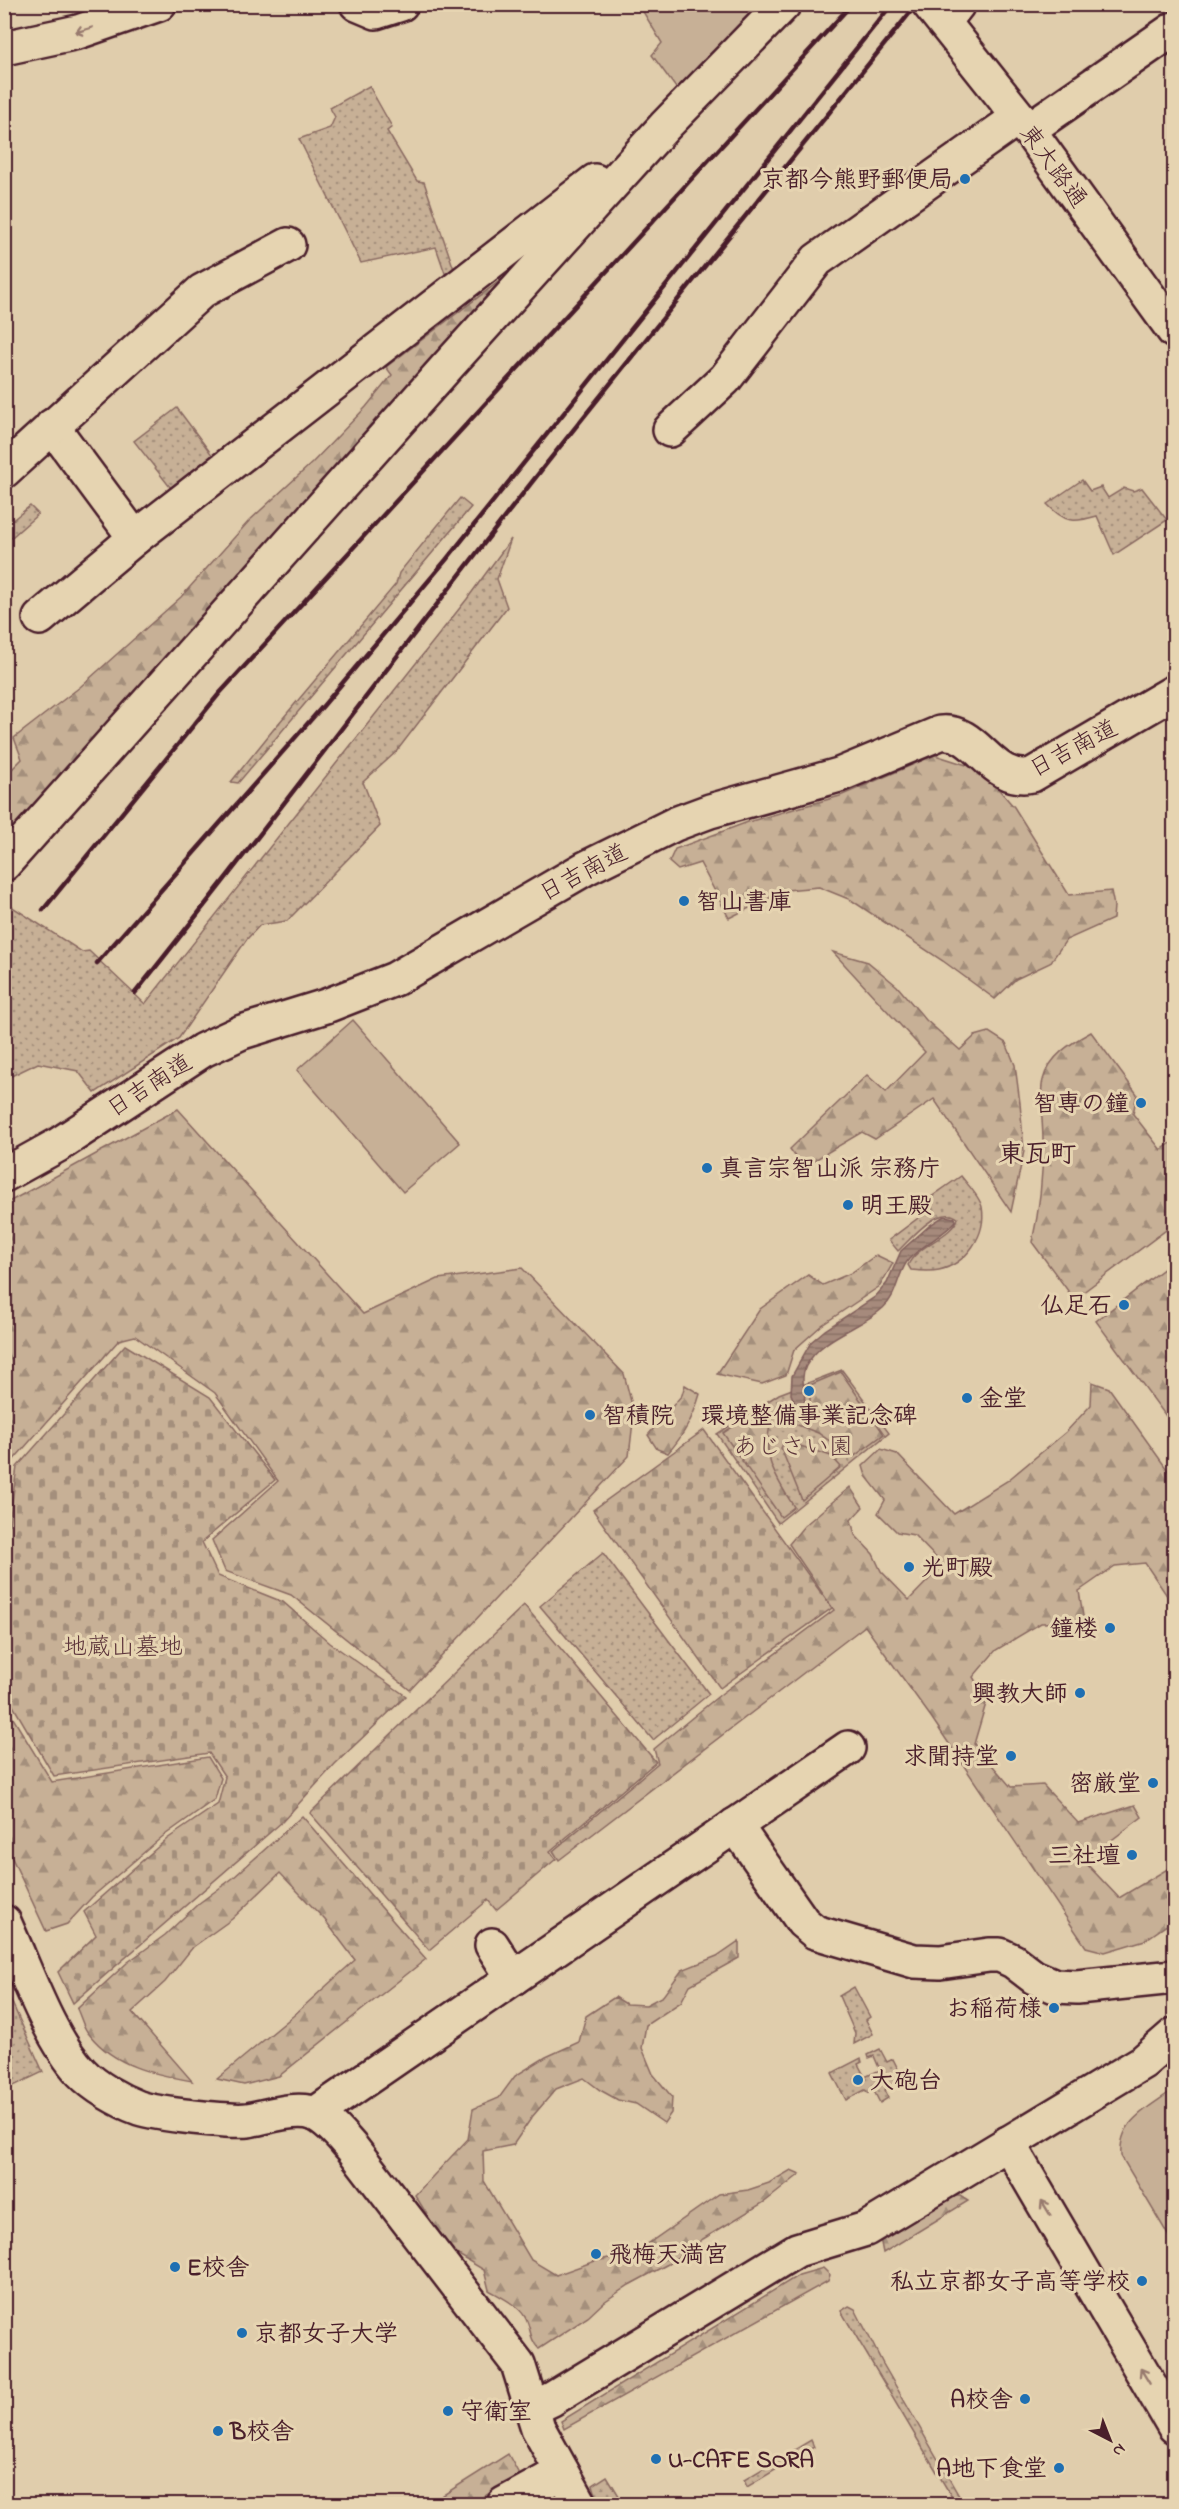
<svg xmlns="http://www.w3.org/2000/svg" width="1179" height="2509" font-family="'Indie Flower','Klee One',sans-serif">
  <defs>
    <pattern id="grass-dots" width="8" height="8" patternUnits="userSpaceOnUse" patternTransform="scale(1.5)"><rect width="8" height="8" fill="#c7b096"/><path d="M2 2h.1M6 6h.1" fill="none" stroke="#a48f7b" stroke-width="1.8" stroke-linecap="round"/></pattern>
    <pattern id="forest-firs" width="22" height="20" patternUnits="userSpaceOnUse" patternTransform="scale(1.5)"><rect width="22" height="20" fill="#c7b096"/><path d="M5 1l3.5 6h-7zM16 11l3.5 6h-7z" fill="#a48f7b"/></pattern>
    <pattern id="cemetery-stones" width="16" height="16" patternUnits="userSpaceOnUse" patternTransform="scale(1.5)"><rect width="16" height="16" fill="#c7b096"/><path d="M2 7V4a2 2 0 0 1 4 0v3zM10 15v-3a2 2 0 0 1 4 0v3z" fill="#a48f7b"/></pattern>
    <pattern id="water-rules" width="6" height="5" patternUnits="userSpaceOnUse" patternTransform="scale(1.5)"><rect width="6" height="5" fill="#a68a7b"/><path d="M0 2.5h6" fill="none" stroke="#897065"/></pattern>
  </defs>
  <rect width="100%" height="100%" fill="#e0cdac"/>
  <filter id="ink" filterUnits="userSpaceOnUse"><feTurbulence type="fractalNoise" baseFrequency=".0167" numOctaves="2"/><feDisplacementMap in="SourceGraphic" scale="12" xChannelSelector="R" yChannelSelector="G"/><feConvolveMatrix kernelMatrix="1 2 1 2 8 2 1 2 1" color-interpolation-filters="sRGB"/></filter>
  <g filter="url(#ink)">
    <g fill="url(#grass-dots)" stroke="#886860" stroke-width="1.5">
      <path d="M369 86 392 127 387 131 417 181 424 182 456 275 447 279 436 247 361 263 299 139 330 128 335 117 330 108Z"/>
      <path d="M177 408 219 464 177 496 134 441Z"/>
      <path d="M1082 480 1090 491 1101 487 1108 498 1124 488 1133 491 1142 488 1167 520 1114 555 1097 516C1073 523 1065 523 1047 504Z"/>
      <path d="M460 498 471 507 238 783 231 782 273 730 396 584 399 573Z"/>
      <path d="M30 506 38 514 5 543V516L10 522Z"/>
      <path d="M511 539 497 579 507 607 396 752 363 782 380 826 287 921 260 925 247 939 179 1038 95 1093 78 1071 38 1063 5 1079V913L11 906 82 952 89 951 145 1004 467 599Z"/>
      <path d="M961 1176C968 1185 980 1197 982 1207 987 1235 966 1264 939 1270 930 1272 920 1271 911 1270L908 1265C917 1245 952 1237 958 1218 938 1204 911 1239 898 1251L889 1240 922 1215 917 1207Z"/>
      <path d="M842 1370 889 1433 778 1523 717 1434 779 1394Z"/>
      <path d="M603 1553 709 1694 653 1740 540 1606Z"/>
      <path d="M4 1985 43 2072 5 2090H4Z"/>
      <path d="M854 1987 870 2017 866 2020 873 2034 854 2044 855 2033 839 1996Z"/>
      <path d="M880 2049 887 2062 893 2059 903 2079 884 2090 888 2098 880 2103 874 2091 868 2093 865 2090 846 2100 832 2073 861 2058 862 2062 858 2064 865 2077 880 2070 874 2056 869 2058 868 2055Z"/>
      <path d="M849 2306 855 2309 883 2364 959 2496 953 2499 841 2311Z"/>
      <path d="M811 2440 814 2447 747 2487 744 2480Z"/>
      <path d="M607 2476 624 2504H599L593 2485Z"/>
    </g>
    <g fill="url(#forest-firs)" stroke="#886860" stroke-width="1.5">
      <path d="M518 267 510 285 320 484 18 836 5 820V776L22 759 14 738 80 687 181 597 249 521 312 463 366 407 392 375 386 367Z"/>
      <path d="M935 755 982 770 1014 807 1069 895 1111 891 1114 906 1113 919 1066 940 1050 963 1016 979 995 999 943 961 851 900 819 887 786 890 729 918 700 863 678 870 669 862 675 849 748 822 840 796Z"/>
      <path d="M833 952 868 962 897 986 926 1020 960 1050 975 1036 989 1032 1006 1043 1015 1065 1020 1103 1024 1151 1011 1212 934 1099 875 1139 862 1132 803 1167 790 1149 867 1075 886 1092 925 1052Z"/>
      <path d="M1091 1032 1137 1094 1133 1114 1161 1150 1174 1141V1224L1074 1299 1032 1242C1040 1208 1043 1175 1043 1140 1043 1125 1039 1094 1043 1080 1049 1056 1071 1043 1091 1032Z"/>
      <path d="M178 1109 363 1314 438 1279 522 1268 624 1374 634 1413 629 1456 410 1690 291 1595 225 1571 212 1540 278 1481 215 1393 135 1336 119 1340 9 1465 5 1499V1204Z"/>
      <path d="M876 1255 893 1263 880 1286 822 1325 794 1350 786 1375 762 1384 717 1374 760 1309 808 1275 823 1285 851 1273Z"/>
      <path d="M1174 1261V1427L1096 1321Z"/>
      <path d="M841 1372 884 1434 853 1457 818 1433 790 1422 810 1405V1385Z"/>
      <path d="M1092 1382 1109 1388 1174 1479V1606L1145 1563 1115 1566 1079 1591 1084 1622 1041 1623 996 1650 973 1677 987 1700 974 1744 1011 1787 1043 1785 1078 1823 1135 1805 1142 1817 1084 1861 1119 1898 1174 1865V1920L1145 1940 1105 1952 1086 1947 931 1717 865 1626 559 1860 553 1851 658 1763 654 1749 721 1694 834 1610 789 1544 804 1526 850 1487 863 1507 851 1520 855 1535 873 1554 881 1571 909 1600 943 1565 914 1535 897 1532 878 1513 885 1500 866 1476 863 1466 881 1449 897 1454 954 1514 1007 1481 1066 1432 1091 1405Z"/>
      <path d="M685 1385 700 1394C693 1418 684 1435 668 1453L657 1449 648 1435 682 1395Z"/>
      <path d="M765 1406 772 1419C760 1456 775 1476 794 1507L781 1517 723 1433Z"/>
      <path d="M785 1441 831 1456 841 1467 802 1500 781 1448Z"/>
      <path d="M5 1705 52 1782 208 1757 221 1778 215 1799 162 1837 92 1897 67 1924 46 1931 5 1843Z"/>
      <path d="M302 1816 426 1959 279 2076 244 2085 217 2079 293 2016 355 1960 325 1920 280 1873 232 1919 193 1947 165 1982 132 2012 192 2081C154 2074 115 2067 89 2034 83 2028 81 2017 77 2009L128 1962 165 1935 198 1904 233 1878Z"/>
      <path d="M739 1941V1958L690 1985 681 2002 646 2025 642 2048 653 2074 672 2097 671 2113 664 2123 636 2104 618 2100 600 2090 584 2078 556 2089 532 2117 513 2145 483 2151 484 2181 531 2260 556 2275 595 2261 636 2252 719 2194 748 2190 769 2183 791 2170 800 2174 766 2201 703 2239 668 2264 629 2285 604 2302 588 2317 539 2349C528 2337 532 2329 525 2317 518 2305 501 2297 489 2290L484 2270 440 2244 436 2229 415 2195 468 2139 473 2109 499 2098 515 2076 546 2057 579 2042 586 2016 615 1997 626 2004 646 2005 663 1996 682 1970 717 1956Z"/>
      <path d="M951 2196H960L968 2201 883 2253 880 2238Z"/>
      <path d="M823 2268 830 2275 828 2281 564 2429 561 2421 799 2275Z"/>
      <path d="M508 2454 520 2476 471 2504H429Z"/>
    </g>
    <g fill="url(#cemetery-stones)" stroke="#886860" stroke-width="1.5">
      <path d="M125 1345 210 1397 275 1480 202 1542 218 1576 283 1602 330 1643 406 1696 335 1764 282 1822 73 2003 58 1972 96 1935 84 1912 167 1839 218 1804 225 1777 209 1753 54 1776 5 1692V1551L17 1467Z"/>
      <path d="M704 1430 832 1608 720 1688 593 1510Z"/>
      <path d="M524 1605 656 1762 550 1851 556 1859 496 1910 488 1900 429 1950 310 1813Z"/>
    </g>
    <g fill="#c7b096" stroke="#886860" stroke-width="1.5">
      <path d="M639 5H767L679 92 652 55 662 43Z"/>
      <path d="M353 1020 460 1143 403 1192 297 1070Z"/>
      <path d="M1174 2089V2245L1121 2156C1118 2120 1149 2108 1174 2089Z"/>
    </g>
    <path fill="url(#water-rules)" stroke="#815f5b" stroke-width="1.5" d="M944 1216 955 1218 956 1221C943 1236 923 1244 909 1259 897 1273 898 1295 883 1308 860 1329 822 1336 806 1366 798 1381 809 1395 803 1410L798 1411 791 1394 792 1376 811 1342 825 1330 875 1297 887 1283 901 1251 930 1225Z"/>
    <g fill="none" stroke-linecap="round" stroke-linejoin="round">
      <g stroke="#4a1f2b" stroke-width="38">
        <g id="minor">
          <path d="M944 22 958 4"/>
          <path d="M1028 130 1174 29"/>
          <path d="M52 426 135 538"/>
          <path d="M670 430 725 379 817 260 1019 117"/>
          <path d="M4 471 202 291 288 245"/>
          <path d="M40 618 135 538 595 181"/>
          <path d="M4 864 445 369 665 126 784 4"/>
          <path d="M4 1175 58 1145 203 1050 242 1032 326 1006 395 979 586 868 675 824 710 811 839 775 940 733C978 728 990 784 1032 775L1174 692"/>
          <path d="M735 1825 803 1922 815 1932 914 1961 940 1962 989 1955H1000L1013 1961 1034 1977 1055 1986 1077 1987 1174 1977"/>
          <path d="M4 1922C25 1968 48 2036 81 2072 95 2087 120 2101 139 2108 157 2114 229 2122 248 2120 266 2117 297 2106 315 2114 330 2121 342 2137 352 2148L518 2364 538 2428 580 2504"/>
          <path d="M492 1945 513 1978"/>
          <path d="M315 2114 848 1748"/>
          <path d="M1008 2143 1174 2426"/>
          <path d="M531 2409 552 2399 797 2250 866 2229 1143 2062 1174 2035"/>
          <path d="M504 2504 562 2472"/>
        </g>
      </g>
      <g stroke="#4a1f2b" stroke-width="38">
        <g id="major">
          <path d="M357 4 376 12 401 4"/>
          <path d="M929 4 1019 117 1174 331"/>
          <path d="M4 48 78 32 159 4"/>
        </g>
      </g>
      <use href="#minor" stroke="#e6d4b1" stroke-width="33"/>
      <use href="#major" stroke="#e6d4b1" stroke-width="33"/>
      <g stroke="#4a1f2b" stroke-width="4.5">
        <path d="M43 910 219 694 852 4"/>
        <path d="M97 963 323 706 446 560 892 4"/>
        <path d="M135 993C274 820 406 642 543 468 666 313 792 159 917 4"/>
      </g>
    </g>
    <defs><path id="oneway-shaft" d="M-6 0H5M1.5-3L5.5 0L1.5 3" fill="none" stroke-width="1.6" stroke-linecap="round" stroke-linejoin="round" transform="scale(1.5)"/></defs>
    <g stroke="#987a6e">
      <use href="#oneway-shaft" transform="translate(84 30) rotate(163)"/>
      <use href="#oneway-shaft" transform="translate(1046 2208) rotate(-121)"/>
      <use href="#oneway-shaft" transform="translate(1145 2376) rotate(-121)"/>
    </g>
  </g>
  <g fill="#1f6fb2" stroke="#e6d4b1" stroke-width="2">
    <circle cx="965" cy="179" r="6"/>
    <circle cx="684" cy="901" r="6"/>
    <circle cx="1141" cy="1103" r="6"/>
    <circle cx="707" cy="1168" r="6"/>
    <circle cx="848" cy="1205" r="6"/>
    <circle cx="1124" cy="1305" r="6"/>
    <circle cx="809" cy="1391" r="6"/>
    <circle cx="967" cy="1398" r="6"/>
    <circle cx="590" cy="1415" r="6"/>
    <circle cx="909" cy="1567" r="6"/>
    <circle cx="1110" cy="1628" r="6"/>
    <circle cx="1080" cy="1693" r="6"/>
    <circle cx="1011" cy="1756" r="6"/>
    <circle cx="1153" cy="1783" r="6"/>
    <circle cx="1132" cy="1855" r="6"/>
    <circle cx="1054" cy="2008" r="6"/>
    <circle cx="858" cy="2080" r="6"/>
    <circle cx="596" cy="2254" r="6"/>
    <circle cx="175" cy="2267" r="6"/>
    <circle cx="1142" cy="2281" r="6"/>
    <circle cx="242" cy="2333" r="6"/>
    <circle cx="1025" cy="2399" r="6"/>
    <circle cx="448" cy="2411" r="6"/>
    <circle cx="218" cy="2431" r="6"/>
    <circle cx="656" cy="2459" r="6"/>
    <circle cx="1059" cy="2468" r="6"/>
  </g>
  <g text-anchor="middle" stroke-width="6" stroke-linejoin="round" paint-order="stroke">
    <g font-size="24" fill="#4a1f2b" stroke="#e6d4b1">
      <text transform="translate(1054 166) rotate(54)" y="8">東大路通</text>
      <text transform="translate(1073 748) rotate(-28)" y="8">日吉南道</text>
      <text transform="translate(583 872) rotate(-28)" y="8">日吉南道</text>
      <text transform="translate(149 1085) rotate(-33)" y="8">日吉南道</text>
    </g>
    <g font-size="24" font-weight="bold" fill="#4a1f2b" stroke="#e6d4b1" text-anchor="start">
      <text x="953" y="187" text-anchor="end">京都今熊野郵便局</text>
      <text x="696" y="909">智山書庫</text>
      <text x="1129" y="1111" text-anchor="end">智専の鐘</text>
      <text x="719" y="1176">真言宗智山派 宗務庁</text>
      <text x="860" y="1213">明王殿</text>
      <text x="1112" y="1313" text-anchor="end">仏足石</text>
      <text x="979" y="1406">金堂</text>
      <text x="602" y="1423">智積院</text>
      <text x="809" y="1423" text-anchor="middle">環境整備事業記念碑</text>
      <text x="921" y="1575">光町殿</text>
      <text x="1098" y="1636" text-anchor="end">鐘楼</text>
      <text x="1068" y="1701" text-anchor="end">興教大師</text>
      <text x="999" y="1764" text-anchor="end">求聞持堂</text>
      <text x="1141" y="1791" text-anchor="end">密厳堂</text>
      <text x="1120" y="1863" text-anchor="end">三社壇</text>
      <text x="1042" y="2016" text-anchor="end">お稲荷様</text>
      <text x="870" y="2088">大砲台</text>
      <text x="608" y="2262">飛梅天満宮</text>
      <text x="187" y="2275">E校舎</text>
      <text x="1130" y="2289" text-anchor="end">私立京都女子高等学校</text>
      <text x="254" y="2341">京都女子大学</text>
      <text x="1013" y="2407" text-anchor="end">A校舎</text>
      <text x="460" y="2419">守衛室</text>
      <text x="230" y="2439">B校舎</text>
      <text x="668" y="2467">U-CAFE SORA</text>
      <text x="1047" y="2476" text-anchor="end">A地下食堂</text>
    </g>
    <g font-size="24" fill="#5d353b" stroke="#e6d4b1">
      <text x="793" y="1454">あじさい園</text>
      <text x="123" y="1654">地蔵山墓地</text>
    </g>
    <g font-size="26" font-weight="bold" fill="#4a1f2b" stroke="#e6d4b1">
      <text x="1037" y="1162">東瓦町</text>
    </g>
  </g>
  <rect width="1179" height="2509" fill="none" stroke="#e6d4b1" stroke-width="24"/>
  <rect x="12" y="12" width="1155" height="2485" fill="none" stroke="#4a1f2b" stroke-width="2" filter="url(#ink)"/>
  <g transform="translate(1110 2440) rotate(138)" stroke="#e6d4b1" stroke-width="4.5" paint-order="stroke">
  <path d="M0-4.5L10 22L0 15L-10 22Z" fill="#4a1f2b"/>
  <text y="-9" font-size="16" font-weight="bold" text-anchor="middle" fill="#4a1f2b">N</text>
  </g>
</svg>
